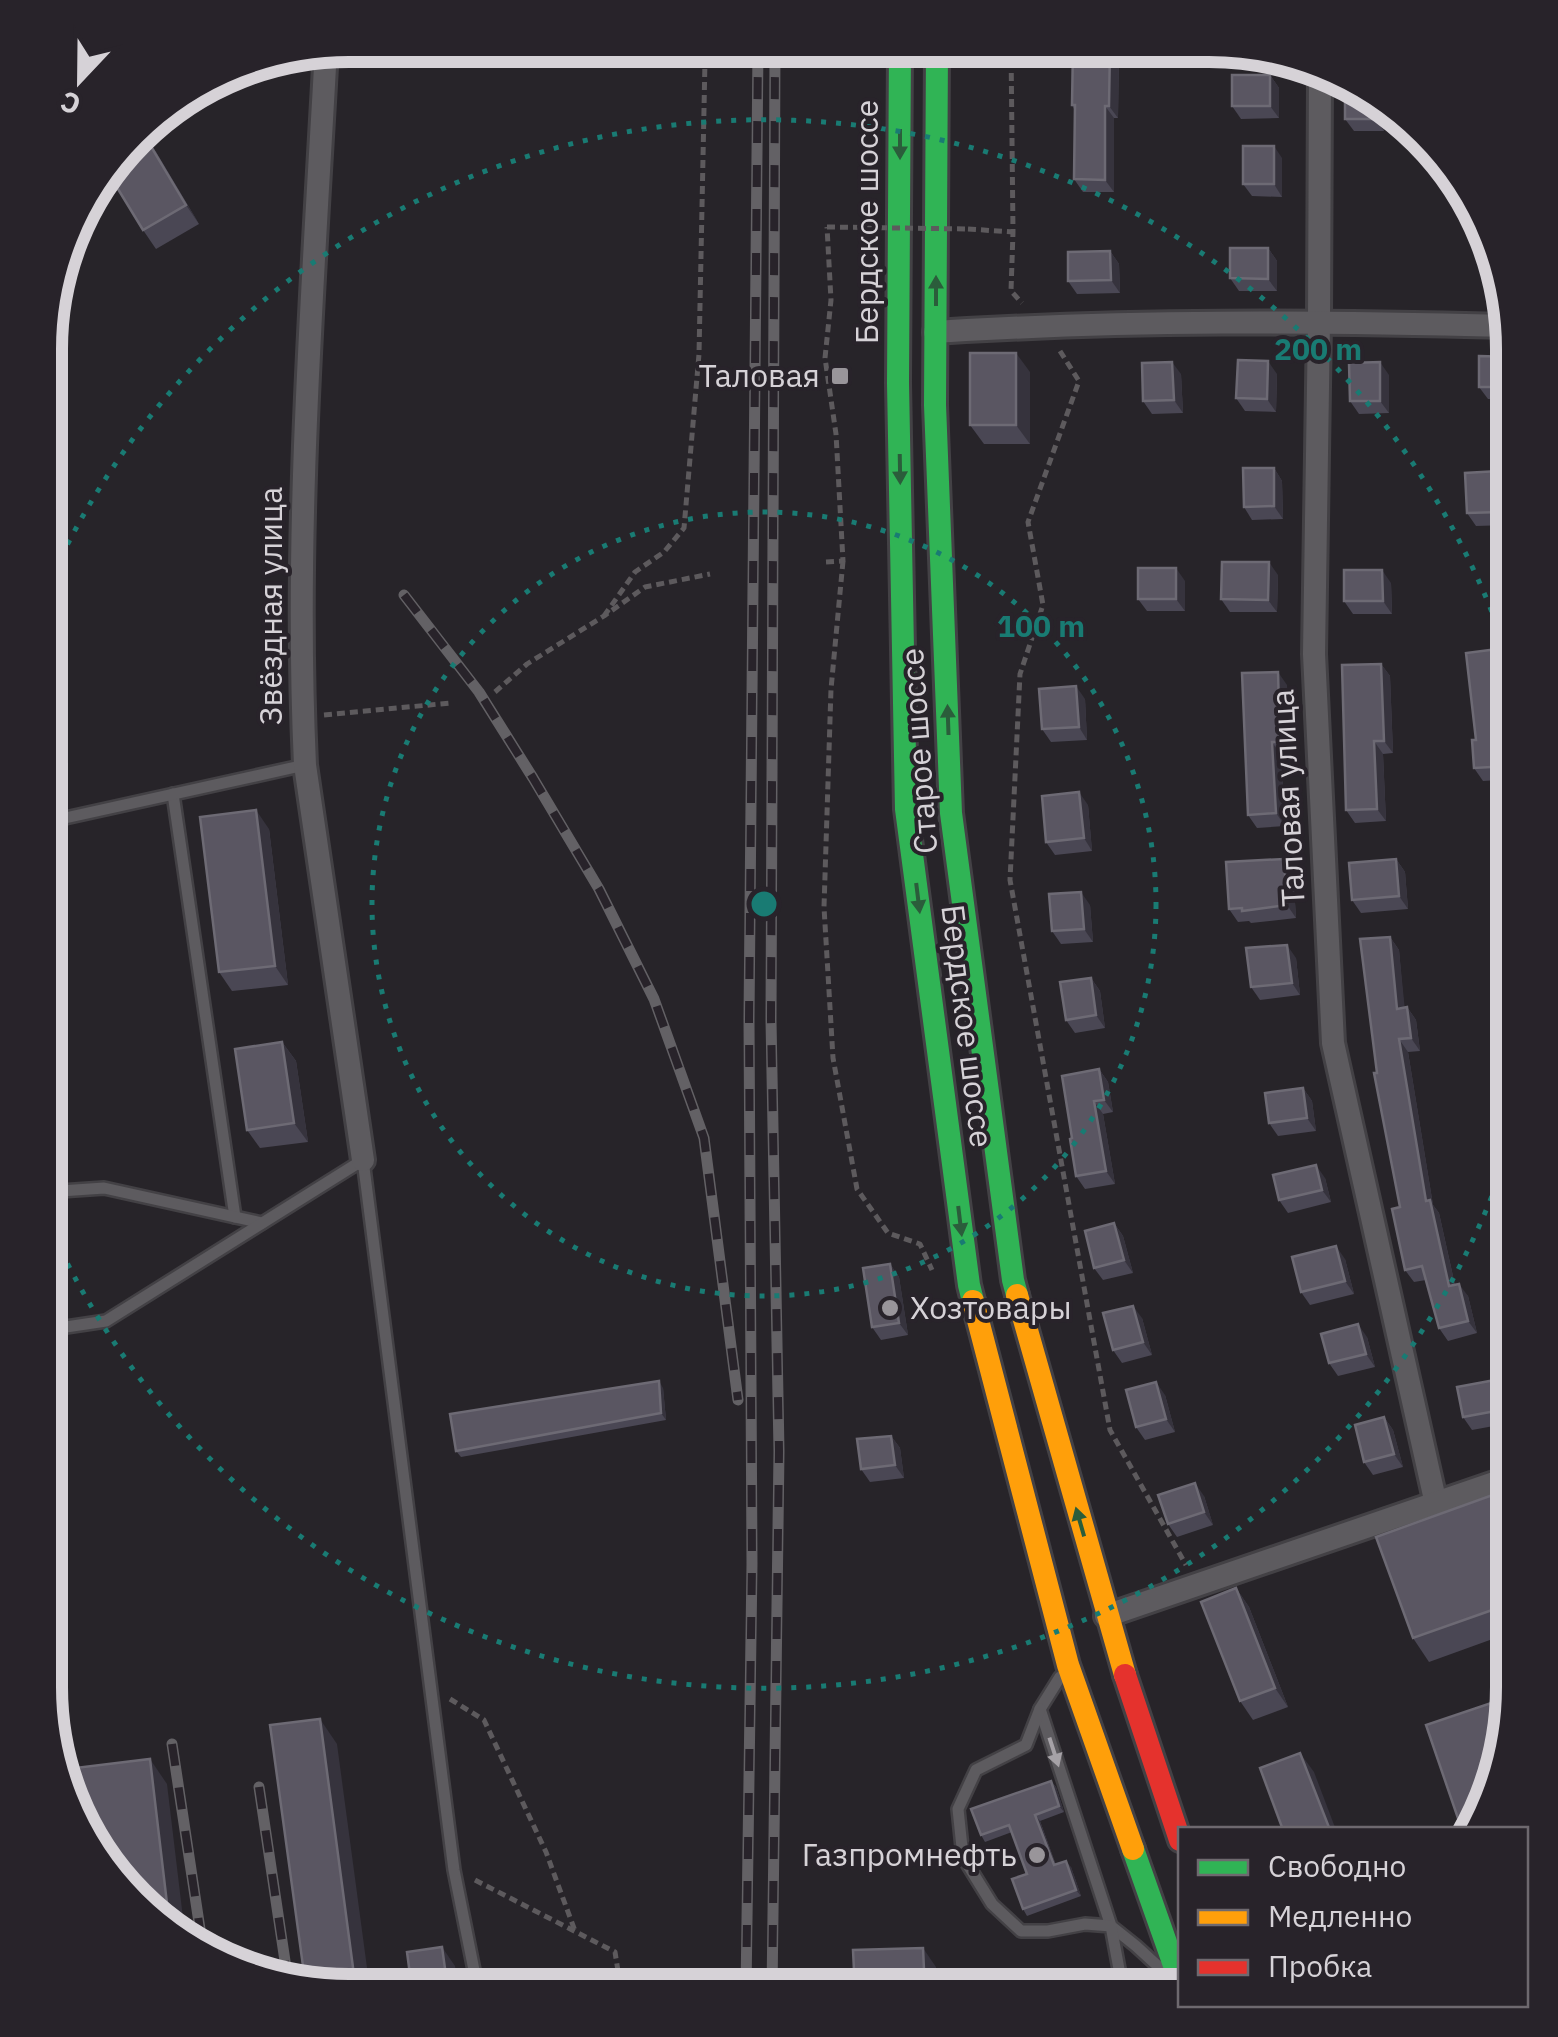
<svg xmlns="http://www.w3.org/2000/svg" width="1558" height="2037" font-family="'IBM Plex Sans',sans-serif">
  <rect width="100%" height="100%" fill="#272429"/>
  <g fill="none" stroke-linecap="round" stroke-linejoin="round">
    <g stroke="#434145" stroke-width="16">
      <g id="lane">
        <path d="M173 794 235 1217"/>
        <path d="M47 822 305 765"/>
        <path d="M46 1192 104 1188 262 1223"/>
        <path d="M46 1330 106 1321 363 1160 454 1870 478 1990"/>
        <path d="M1060 1677 1040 1709 1111 1926 1136 1946 1160 1968"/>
        <path d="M1040 1709 1026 1745 976 1770 958 1809 963 1857 992 1904 1021 1931H1048L1085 1924 1111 1926 1119 1969V1992"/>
      </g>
    </g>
    <g stroke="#434145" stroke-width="28">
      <g id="street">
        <path d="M326 49C313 287 294 526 305 765L363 1160"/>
        <path d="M1320 77 1319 321 1314 654 1333 1043 1436 1504"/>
        <path d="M935 332C1126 320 1317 321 1508 326"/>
        <path d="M1106 1616 1512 1477"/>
      </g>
    </g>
    <g stroke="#434145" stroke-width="28">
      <g id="fast">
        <path d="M900 47 898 383 906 809 969 1285 973 1301"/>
        <path d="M937 47 935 405 951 813 1013 1280 1017 1295"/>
        <path d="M1133 1849 1180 1982"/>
      </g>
    </g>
    <g stroke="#434145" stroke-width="28">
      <g id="slow">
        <path d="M1017 1295 1125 1675"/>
        <path d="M973 1301 1068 1665 1133 1849"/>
      </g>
    </g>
    <g stroke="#434145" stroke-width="28">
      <path id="jam" d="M1125 1675 1180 1840"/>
    </g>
    <g stroke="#5d5a5d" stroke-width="5" stroke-dasharray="8 5" stroke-linecap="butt">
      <path d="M1011 47 1013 232 1011 291 1022 303"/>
      <path d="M968 229 1013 232"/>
      <path d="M1060 351 1079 381 1028 522 1043 605 1020 674 1010 880 1110 1430 1186 1565"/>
      <path d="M843 561 831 689 824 907 833 1058 857 1189 888 1233 920 1244 932 1270"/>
      <path d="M826 562 843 561 836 434 825 358 831 300 827 227"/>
      <path d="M604 616 635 572 664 552 684 528 699 354 705 60 701 46"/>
      <path d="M495 692 527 664 604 616 645 587 710 574"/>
      <path d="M324 715 450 703"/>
      <path d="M450 1699 484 1720 546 1852 575 1931"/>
      <path d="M475 1880 615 1952 621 1990"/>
    </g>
    <use href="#lane" stroke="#5d5b5f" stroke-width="11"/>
    <use href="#street" stroke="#5d5b5f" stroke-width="22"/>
    <use href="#fast" stroke="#30b455" stroke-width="22"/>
    <use href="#slow" stroke="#ff9f0a" stroke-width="22"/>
    <use href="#jam" stroke="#e5322d" stroke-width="22"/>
    <g stroke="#636165" stroke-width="11">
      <g id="rail">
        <path d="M404 595 479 692 533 778 599 889 654 999 704 1138 738 1400"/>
        <path d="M172 1744 203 1949"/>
        <path d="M259 1787 288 1981"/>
        <path d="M746 1991 752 1564 749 1019 758 46"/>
        <path d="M772 1991 779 1451 771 1020 775 46"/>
      </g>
    </g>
    <use href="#rail" stroke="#28232a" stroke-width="8" stroke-dasharray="22" stroke-linecap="butt"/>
    <path stroke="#5d5a5d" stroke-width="5" stroke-dasharray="8 5" stroke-linecap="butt" d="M827 227 968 229"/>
  </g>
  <g fill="#4a4754">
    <path d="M1073 47H1115L1119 53 1118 118H1114V192H1083L1074 179V109L1072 105Z"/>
    <path d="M1270 75 1279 88V118L1241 119 1232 106Z"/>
    <path d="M1384 104V131H1354L1345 119Z"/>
    <path d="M143 133 156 152 199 224 156 249 143 230Z"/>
    <path d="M1282 158V197L1252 196 1243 184Z"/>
    <path d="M1268 248 1277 261V291H1239L1230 278Z"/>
    <path d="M1110 251 1119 264 1120 293 1077 294 1068 281Z"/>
    <path d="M1513 357V400L1488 399 1479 387Z"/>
    <path d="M1030 372V444H984L970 425Z"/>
    <path d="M1181 374 1183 413 1152 414 1143 401Z"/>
    <path d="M1277 374 1276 412 1245 411 1236 398Z"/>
    <path d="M1389 375V413L1359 414 1350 401Z"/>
    <path d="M1274 468 1282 481 1283 519 1252 520 1244 507Z"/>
    <path d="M1507 484 1509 525 1476 526 1467 513Z"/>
    <path d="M1513 563V607H1503L1494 594Z"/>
    <path d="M1278 575 1277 612H1230L1221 599Z"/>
    <path d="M1185 581V611H1147L1138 599Z"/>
    <path d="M1391 583 1392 614H1353L1344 601Z"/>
    <path d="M47 593 61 735 47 736Z"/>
    <path d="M1513 657V779L1483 781 1474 768 1476 740Z"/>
    <path d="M1381 664 1390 676 1393 753 1383 754 1386 821 1355 823 1346 810Z"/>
    <path d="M1287 685 1289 755H1281L1285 826 1257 828 1248 815Z"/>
    <path d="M1085 699 1087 740 1051 742 1042 729Z"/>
    <path d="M1088 805 1092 851 1055 855 1046 842Z"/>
    <path d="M269 829 288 985 232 991 219 972Z"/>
    <path d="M1284 859 1293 871 1296 918 1251 923 1249 921 1238 922 1229 909Z"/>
    <path d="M1396 859 1405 872 1408 909 1361 913 1352 900Z"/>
    <path d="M1090 905 1093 942 1061 944 1052 931Z"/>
    <path d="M1390 937 1399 950 1404 1008 1407 1007 1416 1020 1420 1051 1408 1052 1433 1205 1439 1213 1455 1285 1468 1296 1477 1333 1448 1341 1439 1328 1426 1280 1414 1282 1405 1270 1400 1207 1377 1073Z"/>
    <path d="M1296 958 1300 995 1260 1000 1251 987Z"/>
    <path d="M1091 978 1100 991 1105 1028 1075 1033 1066 1020Z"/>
    <path d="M282 1042 296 1061 308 1142 260 1148 247 1130Z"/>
    <path d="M1099 1069 1108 1082 1113 1112 1103 1114 1115 1184 1085 1189 1076 1176 1072 1138Z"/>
    <path d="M1303 1088 1312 1101 1316 1131 1278 1136 1269 1123Z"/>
    <path d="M1325 1178 1331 1202 1288 1213 1279 1200Z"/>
    <path d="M1114 1223 1123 1236 1133 1273 1103 1280 1094 1268Z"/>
    <path d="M1345 1259 1354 1294 1310 1305 1301 1292Z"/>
    <path d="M890 1264 899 1277 908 1335 881 1340 872 1327Z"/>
    <path d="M1142 1318 1152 1355 1122 1363 1113 1350Z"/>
    <path d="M1367 1337 1375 1367 1338 1376 1329 1363Z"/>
    <path d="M663 1388 666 1420 461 1457 456 1451Z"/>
    <path d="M1504 1392 1510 1423 1472 1430 1463 1417Z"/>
    <path d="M1165 1395 1175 1432 1145 1440 1136 1427Z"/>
    <path d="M1384 1417 1393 1430 1403 1467 1373 1475 1364 1462Z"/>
    <path d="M891 1436 900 1448 904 1478 870 1482 861 1469Z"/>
    <path d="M1512 1488V1632L1429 1662 1413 1638Z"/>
    <path d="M1204 1496 1213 1525 1177 1537 1168 1524Z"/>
    <path d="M1236 1588 1249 1607 1288 1707 1253 1720 1240 1701Z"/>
    <path d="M1051 1781 1056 1787 1064 1812 1040 1821 1056 1865 1071 1867 1081 1896 1027 1916 1023 1909 1027 1874 1012 1832 985 1842 981 1835Z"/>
  </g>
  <g fill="#36333d">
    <path d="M1110 47H1115L1119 53 1118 118 1109 106Z"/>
    <path d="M1270 75 1279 88V118L1270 106Z"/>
    <path d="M1375 100 1384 104V131L1375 119Z"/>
    <path d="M1105 106 1114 118V192L1105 180Z"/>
    <path d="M143 133 156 152 199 224 186 205Z"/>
    <path d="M1274 146 1282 158V197L1274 184Z"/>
    <path d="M1268 248 1277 261V291L1268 279Z"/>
    <path d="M1110 251 1119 264 1120 293 1111 280Z"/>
    <path d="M1016 353 1030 372V444L1016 425Z"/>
    <path d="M1268 361 1277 374 1276 412 1267 399Z"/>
    <path d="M1172 362 1181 374 1183 413 1174 400Z"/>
    <path d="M1380 362 1389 375V413L1380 401Z"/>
    <path d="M1274 468 1282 481 1283 519 1274 506Z"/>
    <path d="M1498 471 1507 484 1509 525 1500 512Z"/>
    <path d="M1269 562 1278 575 1277 612 1268 600Z"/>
    <path d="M1176 568 1185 581V611L1176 599Z"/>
    <path d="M1382 570 1391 583 1392 614 1383 601Z"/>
    <path d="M47 593 61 735 47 714Z"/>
    <path d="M1506 648 1513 657V700L1512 699Z"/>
    <path d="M1381 664 1390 676 1393 753 1384 741Z"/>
    <path d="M1278 672 1287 685 1289 755 1280 742Z"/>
    <path d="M1076 686 1085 699 1087 740 1079 727Z"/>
    <path d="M1504 699 1513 712V771L1509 766Z"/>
    <path d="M1374 741 1383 754 1386 821 1377 809Z"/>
    <path d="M1272 742 1281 755 1285 826 1276 813Z"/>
    <path d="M1079 792 1088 805 1092 851 1084 838Z"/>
    <path d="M256 810 269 829 288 985 275 966Z"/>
    <path d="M1284 859 1293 871 1296 918 1287 905Z"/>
    <path d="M1396 859 1405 872 1408 909 1399 896Z"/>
    <path d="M1081 892 1090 905 1093 942 1084 929Z"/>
    <path d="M1390 937 1399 950 1406 1021 1397 1009Z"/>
    <path d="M1287 945 1296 958 1300 995 1292 983Z"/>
    <path d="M1091 978 1100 991 1105 1028 1096 1015Z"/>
    <path d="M1407 1007 1416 1020 1420 1051 1411 1038Z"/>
    <path d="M1399 1039 1408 1052 1433 1205 1439 1213 1458 1299 1449 1286 1426 1201Z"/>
    <path d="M282 1042 296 1061 308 1142 294 1123Z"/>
    <path d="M1099 1069 1108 1082 1113 1112 1104 1100Z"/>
    <path d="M1303 1088 1312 1101 1316 1131 1307 1118Z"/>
    <path d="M1094 1101 1103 1114 1115 1184 1106 1171Z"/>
    <path d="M1316 1165 1325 1178 1331 1202 1322 1190Z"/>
    <path d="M1114 1223 1123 1236 1133 1273 1124 1260Z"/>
    <path d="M1336 1246 1345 1259 1354 1294 1345 1281Z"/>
    <path d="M890 1264 899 1277 908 1335 899 1323Z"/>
    <path d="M1459 1284 1468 1296 1477 1333 1468 1321Z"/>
    <path d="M1133 1306 1142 1318 1152 1355 1143 1342Z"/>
    <path d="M1358 1324 1367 1337 1375 1367 1366 1354Z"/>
    <path d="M1495 1380 1504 1392 1510 1423 1501 1410Z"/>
    <path d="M659 1381 663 1388 666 1420 661 1413Z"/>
    <path d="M1156 1382 1165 1395 1175 1432 1166 1419Z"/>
    <path d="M1384 1417 1393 1430 1403 1467 1394 1454Z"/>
    <path d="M891 1436 900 1448 904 1478 895 1465Z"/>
    <path d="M1195 1483 1204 1496 1213 1525 1204 1512Z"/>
    <path d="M1236 1588 1249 1607 1288 1707 1275 1688Z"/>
    <path d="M320 1719 337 1744 370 1990H356Z"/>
    <path d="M1300 1753 1314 1772 1336 1830H1330Z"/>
    <path d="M150 1759 167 1784 186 1943 180 1940 170 1929Z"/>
    <path d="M1051 1781 1056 1787 1064 1812 1059 1806Z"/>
    <path d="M1035 1815 1040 1821 1058 1872 1054 1865Z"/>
    <path d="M1066 1861 1071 1867 1081 1896 1076 1890Z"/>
    <path d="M442 1947 455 1966 459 1990H448Z"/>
    <path d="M923 1948 936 1967 938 1991H925Z"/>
  </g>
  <g fill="#5a5662" stroke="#6d6a74" stroke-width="2.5">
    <path d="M1073 47H1110L1109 106H1105V180L1074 179 1075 105H1072Z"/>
    <rect x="1232" y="75" width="38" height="31"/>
    <path d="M1345 87 1375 100V119H1345Z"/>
    <path d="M143 133 186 205 143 230 107 171 135 138Z"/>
    <rect x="1243" y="146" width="31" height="38"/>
    <path d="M1230 248H1268V279L1230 278Z"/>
    <path d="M1110 251 1111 280 1068 281V252Z"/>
    <rect x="970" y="353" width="46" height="72"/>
    <path d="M1479 356 1513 357V387H1479Z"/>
    <path d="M1238 360 1268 361 1267 399 1236 398Z"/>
    <path d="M1172 362 1174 400 1143 401 1142 363Z"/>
    <path d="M1380 362V401H1350L1349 363Z"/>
    <path d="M1243 468H1274V506L1244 507Z"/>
    <path d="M1498 471 1500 512 1467 513 1465 473Z"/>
    <path d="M1222 562H1269L1268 600 1221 599Z"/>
    <path d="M1513 563V594H1494L1493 564Z"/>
    <rect x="1138" y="568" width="38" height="31"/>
    <path d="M1344 570H1382L1383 601H1344Z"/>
    <path d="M1506 648 1512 699H1504L1509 766 1474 768 1472 740H1476L1466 653Z"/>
    <path d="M1381 664 1384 741H1374L1377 809 1346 810 1342 665Z"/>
    <path d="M1278 672 1280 742H1272L1276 813 1248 815 1242 673Z"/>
    <path d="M1076 686 1079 727 1042 729 1039 689Z"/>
    <path d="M1079 792 1084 838 1046 842 1042 796Z"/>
    <path d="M256 810 275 966 219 972 200 817Z"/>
    <path d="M1284 859 1287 905 1242 911V908L1229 909 1226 862Z"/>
    <path d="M1396 859 1399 896 1352 900 1349 863Z"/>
    <path d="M1081 892 1084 929 1052 931 1049 894Z"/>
    <path d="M1390 937 1397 1009 1407 1007 1411 1038 1399 1039 1426 1201 1430 1200 1449 1286 1459 1284 1468 1321 1439 1328 1422 1266 1405 1270 1392 1209 1400 1207 1374 1073H1377L1360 939Z"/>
    <path d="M1287 945 1292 983 1251 987 1246 948Z"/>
    <path d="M1091 978 1096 1015 1066 1020 1060 982Z"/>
    <path d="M282 1042 294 1123 247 1130 235 1049Z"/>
    <path d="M1099 1069 1104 1100 1094 1101 1106 1171 1076 1176 1070 1139 1072 1138 1062 1076Z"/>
    <path d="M1303 1088 1307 1118 1269 1123 1265 1093Z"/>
    <path d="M1316 1165 1322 1190 1279 1200 1273 1175Z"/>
    <path d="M1114 1223 1124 1260 1094 1268 1085 1231Z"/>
    <path d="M1336 1246 1345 1281 1301 1292 1292 1257Z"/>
    <path d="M890 1264 899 1323 872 1327 863 1268Z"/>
    <path d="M1133 1306 1143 1342 1113 1350 1103 1313Z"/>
    <path d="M1358 1324 1366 1354 1329 1363 1321 1334Z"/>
    <path d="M1495 1380 1501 1410 1463 1417 1457 1387Z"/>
    <path d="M659 1381 661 1413 456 1451 450 1414Z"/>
    <path d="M1156 1382 1166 1419 1136 1427 1126 1390Z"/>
    <path d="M1384 1417 1394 1454 1364 1462 1355 1425Z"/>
    <path d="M891 1436 895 1465 861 1469 857 1439Z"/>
    <path d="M1195 1483 1204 1512 1168 1524 1158 1495Z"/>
    <path d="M1512 1488V1603L1413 1638 1376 1537Z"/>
    <path d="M1236 1588 1275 1688 1240 1701 1201 1602Z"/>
    <path d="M1512 1696V1708L1472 1827 1462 1830 1426 1725Z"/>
    <path d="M320 1719 356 1990 310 1989 306 1988 270 1725Z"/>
    <path d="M1300 1753 1330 1830H1283L1260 1768Z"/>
    <path d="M150 1759 170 1929 83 1830 75 1768Z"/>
    <path d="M1051 1781 1059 1806 1035 1815 1054 1865 1066 1861 1076 1890 1023 1909 1012 1879 1027 1874 1009 1825 981 1835 971 1809Z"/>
    <path d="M442 1947 448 1990H412L407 1952Z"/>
    <path d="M923 1948 925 1991H855L853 1950Z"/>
  </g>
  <defs><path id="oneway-solid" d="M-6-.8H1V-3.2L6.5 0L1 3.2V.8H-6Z" transform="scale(2.5)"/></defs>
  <g fill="#2b5d3b">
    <use href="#oneway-solid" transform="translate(900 144) rotate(90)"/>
    <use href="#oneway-solid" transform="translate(936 291) rotate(-90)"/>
    <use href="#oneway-solid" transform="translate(900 469) rotate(89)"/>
    <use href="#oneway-solid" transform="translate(948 720) rotate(-92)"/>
    <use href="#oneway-solid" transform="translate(918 898) rotate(83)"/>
    <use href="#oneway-solid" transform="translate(960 1221) rotate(83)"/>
    <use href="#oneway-solid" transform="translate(1080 1522) rotate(-106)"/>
  </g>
  <use fill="#a6a2a7" href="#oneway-solid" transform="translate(1054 1752) rotate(72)"/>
  <g fill="none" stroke="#197b73" stroke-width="5" stroke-dasharray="5 10">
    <circle cx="764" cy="904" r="392"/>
    <path d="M1512 1140A784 784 0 0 1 48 1223M48 585A784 784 0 0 1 1512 668"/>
  </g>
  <g fill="#99959a" stroke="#28232a" stroke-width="4">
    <rect x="830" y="366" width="20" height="20" rx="5"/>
    <circle cx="890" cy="1308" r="10"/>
    <circle cx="1037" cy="1855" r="10"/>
  </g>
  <g text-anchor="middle" stroke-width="8" stroke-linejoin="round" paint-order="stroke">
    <g font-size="32" fill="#d6d2d7" stroke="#28232a">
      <text transform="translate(867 222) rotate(-90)" y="11">Бердское шоссе</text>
      <text transform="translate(271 606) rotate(-90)" y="11">Звёздная улица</text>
      <text transform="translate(919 751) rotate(-94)" y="11">Старое шоссе</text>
      <text transform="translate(1288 798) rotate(-93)" y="11">Таловая улица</text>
      <text transform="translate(967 1026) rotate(83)" y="11">Бердское шоссе</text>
    </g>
    <g font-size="32" fill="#d6d2d7" stroke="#28232a" text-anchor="end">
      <text x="820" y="387">Таловая</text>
      <text x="910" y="1319" text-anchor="start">Хозтовары</text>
      <text x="1017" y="1866">Газпромнефть</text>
    </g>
  </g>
  <path d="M0 0H1558V2037H0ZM349 62H1209A287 287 0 0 1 1496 349V1687A287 287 0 0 1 1209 1974H349A287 287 0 0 1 62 1687V349A287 287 0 0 1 349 62Z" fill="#28232a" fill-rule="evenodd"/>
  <path fill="none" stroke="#d6d2d7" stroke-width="12" d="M349 62H1209A287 287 0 0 1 1496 349V1687A287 287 0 0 1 1209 1974H349A287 287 0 0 1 62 1687V349A287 287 0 0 1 349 62Z"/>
  <circle cx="764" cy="904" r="15" fill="#197b73" stroke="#28232a" stroke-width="5"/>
  <g font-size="30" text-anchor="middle" font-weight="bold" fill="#197b73" stroke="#28232a" stroke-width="8" stroke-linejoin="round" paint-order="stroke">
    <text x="1318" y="360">200 m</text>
    <text x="1041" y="637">100 m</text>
  </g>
  <rect x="1178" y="1827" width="350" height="180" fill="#28232a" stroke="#6e696f" stroke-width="2.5"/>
  <rect x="1198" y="1860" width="50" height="15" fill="#30b455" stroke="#6e696f" stroke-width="2.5"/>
  <text x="1268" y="1877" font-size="30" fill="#d6d2d7">Свободно</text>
  <rect x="1198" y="1910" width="50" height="15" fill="#ff9f0a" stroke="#6e696f" stroke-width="2.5"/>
  <text x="1268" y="1927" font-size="30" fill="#d6d2d7">Медленно</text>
  <rect x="1198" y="1960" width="50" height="15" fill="#e5322d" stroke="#6e696f" stroke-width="2.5"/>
  <text x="1268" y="1977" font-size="30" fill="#d6d2d7">Пробка</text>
  <g transform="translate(80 80) rotate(202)" stroke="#28232a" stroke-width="8" paint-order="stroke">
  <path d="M0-8L18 38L0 25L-18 38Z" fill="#d6d2d7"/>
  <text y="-15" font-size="28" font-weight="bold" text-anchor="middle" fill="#d6d2d7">С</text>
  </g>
</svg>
